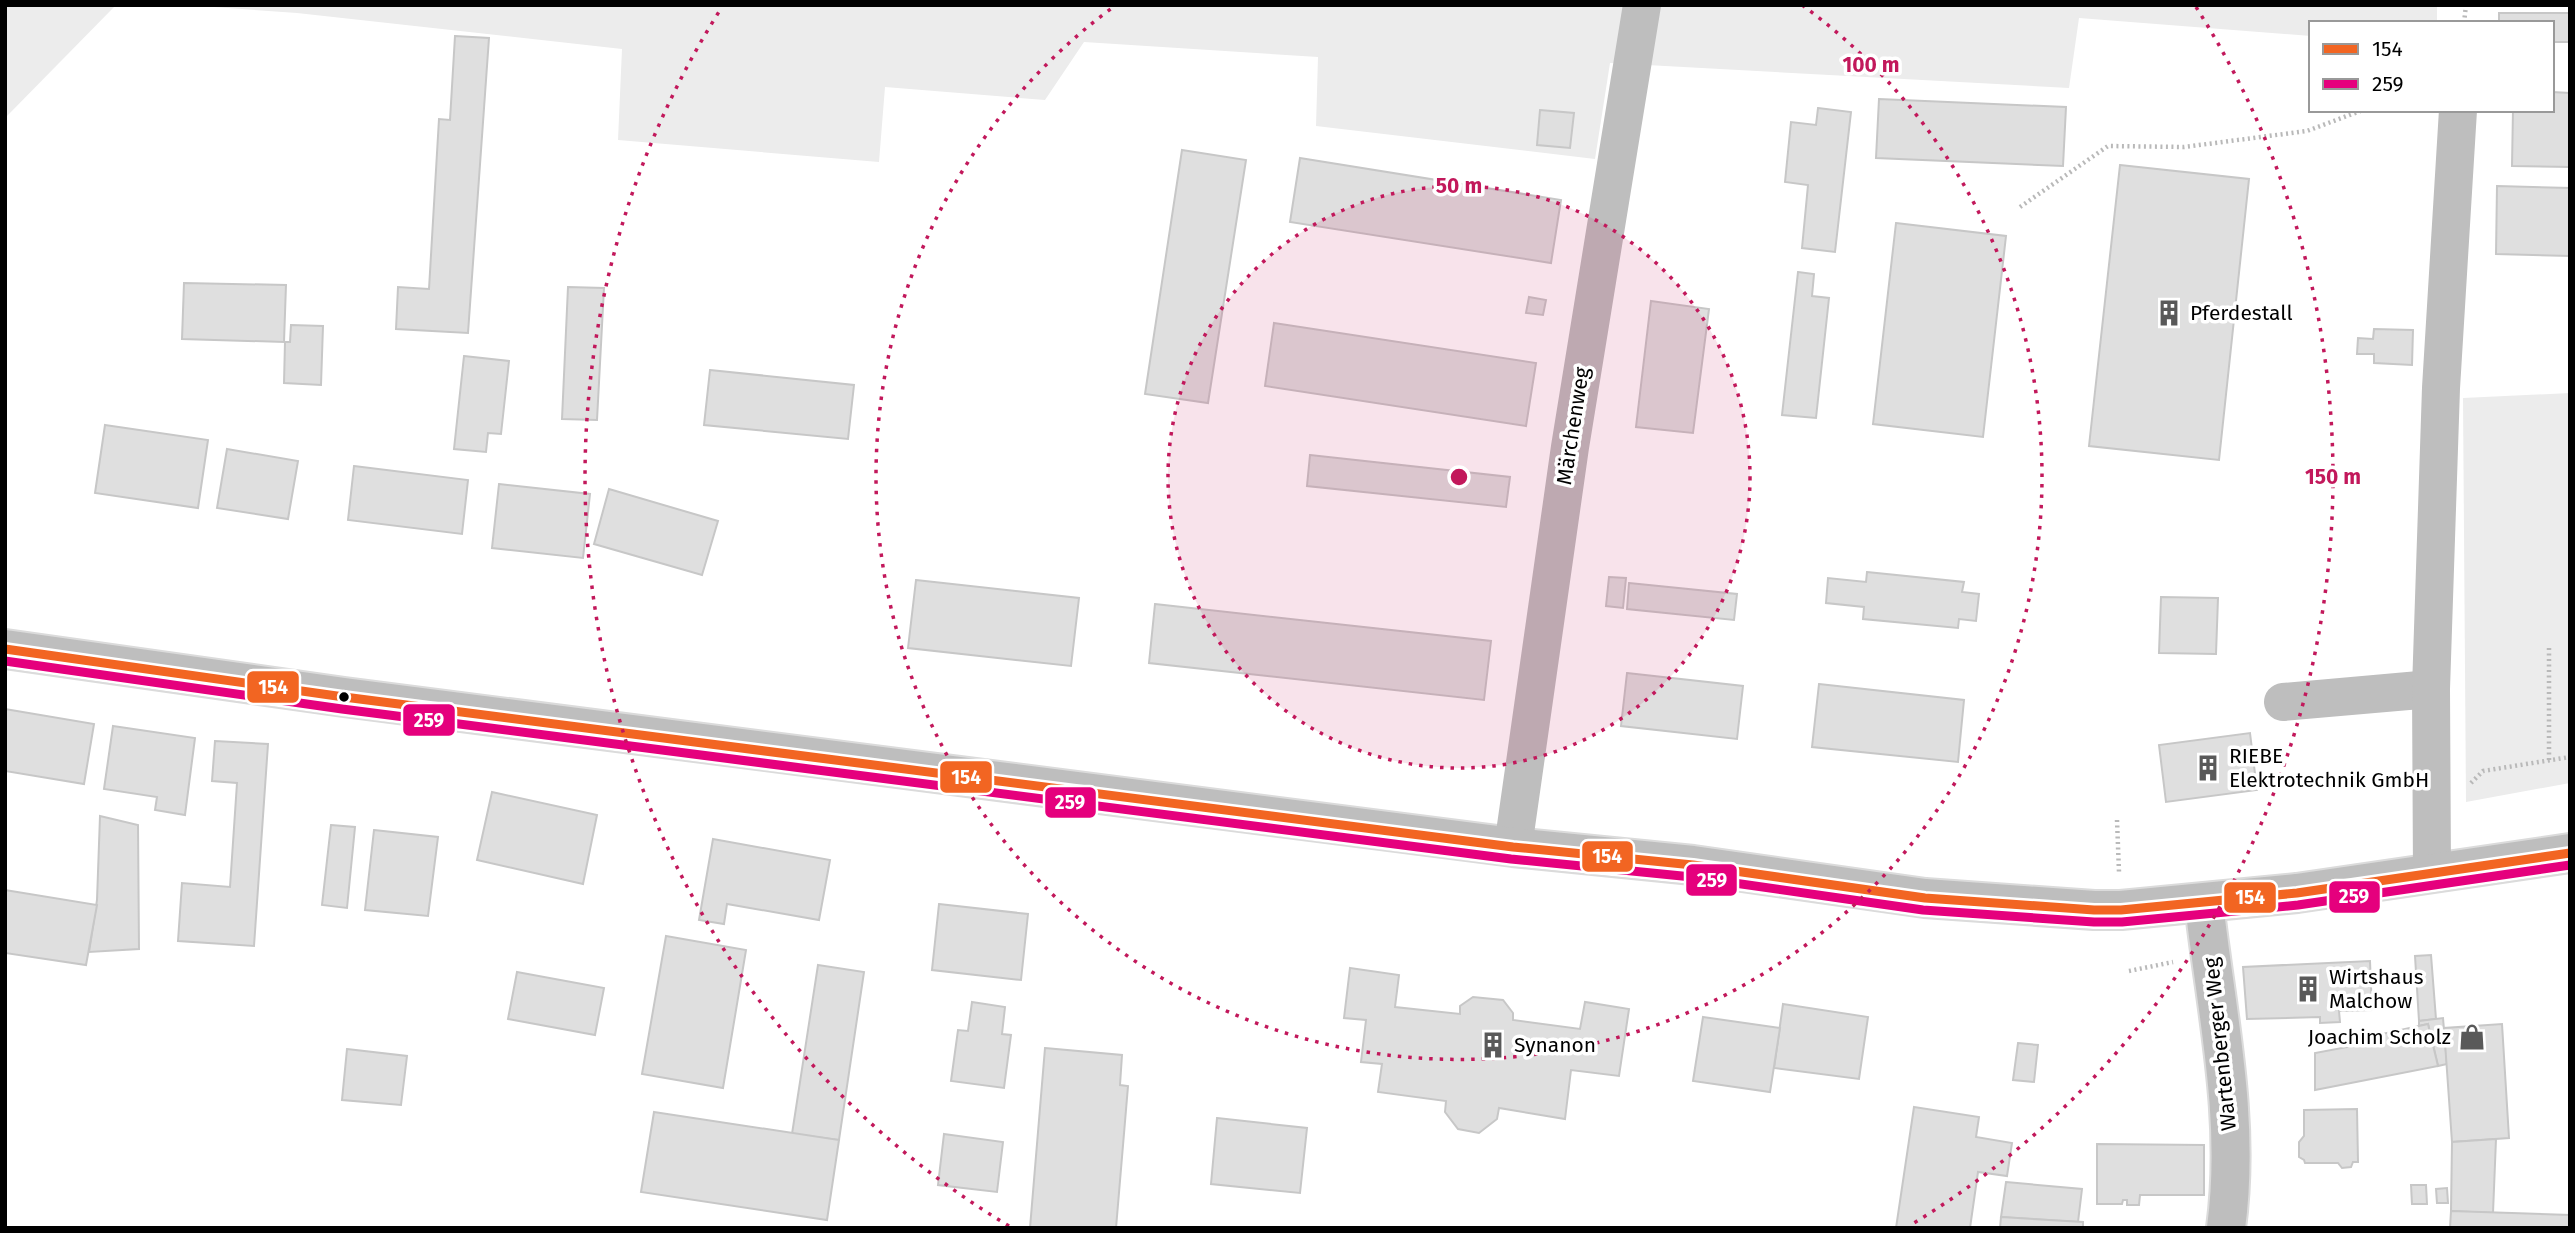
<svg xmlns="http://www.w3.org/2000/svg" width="2575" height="1233" font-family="'Fira Sans',sans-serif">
  <rect width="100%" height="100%" fill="#fff"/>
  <g fill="#ececec">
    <path d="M5 5H116L5 118Z"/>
    <path d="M186 5H2437V23H2311V36L2079 18 2069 88 1610 63 1595 159 1316 126 1318 57 1084 42 1045 100 885 87 879 162 618 140 622 49 297 13Z"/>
    <path d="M2570 393V783L2466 802 2463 398Z"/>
  </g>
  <g fill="#dfdfdf" stroke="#c7c7c7" stroke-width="2">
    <path d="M2499 13H2570V42H2552V23H2499Z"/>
    <path d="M455 36 489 38 468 333 396 329 398 287 429 289 439 119 450 120Z"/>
    <path d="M2552 92 2570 93V167L2512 166 2513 110H2552Z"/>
    <path d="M1879 99 2066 107 2063 166 1876 158Z"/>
    <path d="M1818 108 1851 112 1835 252 1802 248 1808 185 1785 182 1791 122 1816 125Z"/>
    <path d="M1540 110 1574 113 1570 148 1537 145Z"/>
    <path d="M1182 150 1246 160 1208 403 1145 394Z"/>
    <path d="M1300 158 1561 200 1551 263 1290 222Z"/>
    <path d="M2120 165 2249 179 2219 460 2089 446Z"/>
    <path d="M2497 186 2570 188V256L2496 254Z"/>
    <path d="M1896 223 2006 236 1983 437 1873 424Z"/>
    <path d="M1798 272 1814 274 1812 296 1829 298 1816 418 1782 415Z"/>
    <path d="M184 283 286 285 284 342 182 339Z"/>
    <path d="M568 287 604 288 597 420 562 419Z"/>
    <path d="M1529 297 1546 300 1543 315 1526 313Z"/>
    <path d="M1651 301 1709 309 1693 433 1636 427Z"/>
    <path d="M1274 323 1536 363 1526 426 1265 386Z"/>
    <path d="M291 325 323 326 321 385 284 383 285 342H290Z"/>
    <path d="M2374 329 2413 330 2412 365 2374 363V354H2357L2358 338 2373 339Z"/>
    <path d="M464 356 509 361 501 434 488 433 486 452 454 449Z"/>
    <path d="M710 370 854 385 848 439 704 425Z"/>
    <path d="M105 425 208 440 198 508 95 493Z"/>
    <path d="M227 449 298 461 288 519 217 508Z"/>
    <path d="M1310 455 1510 477 1506 507 1307 486Z"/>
    <path d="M354 466 468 480 462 534 348 520Z"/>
    <path d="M499 484 590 494 583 558 492 548Z"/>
    <path d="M609 489 718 521 702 575 594 544Z"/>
    <path d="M1867 572 1964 582 1962 592 1979 594 1976 621 1959 619 1958 628 1863 619 1864 607 1826 603 1828 578 1866 582Z"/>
    <path d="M1609 577 1626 578 1623 608 1606 606Z"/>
    <path d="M916 580 1079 598 1071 666 908 648Z"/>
    <path d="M1629 583 1737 594 1734 620 1627 609Z"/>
    <path d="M2161 597 2218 598 2216 654 2159 653Z"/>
    <path d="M1155 604 1491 641 1484 700 1149 663Z"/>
    <path d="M1627 673 1743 686 1737 739 1621 726Z"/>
    <path d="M1819 684 1964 700 1958 762 1812 747Z"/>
    <path d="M5 709 94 724 84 784 5 771Z"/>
    <path d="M113 726 195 738 185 815 155 810 157 797 104 789Z"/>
    <path d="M2250 733 2257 790 2166 802 2159 745Z"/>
    <path d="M215 741 268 744 254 946 178 941 182 883 230 887 237 783 212 781Z"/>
    <path d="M492 792 597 815 583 884 477 860Z"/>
    <path d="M100 816 138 825 139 949 89 952 97 900Z"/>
    <path d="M331 825 355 827 347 908 322 905Z"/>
    <path d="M374 830 438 837 428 916 365 910Z"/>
    <path d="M713 839 830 860 819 920 727 904 724 924 699 920Z"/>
    <path d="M5 890 97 905 86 965 5 953Z"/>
    <path d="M939 904 1028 914 1021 980 932 970Z"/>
    <path d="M666 936 746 950 723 1088 642 1074Z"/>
    <path d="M2431 955 2436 1019 2419 1021 2415 956Z"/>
    <path d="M2370 961 2372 1010 2339 1011 2340 1022 2320 1023V1017L2247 1019 2243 967Z"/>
    <path d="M818 965 864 972 839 1140 792 1134Z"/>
    <path d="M1350 968 1399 975 1395 1007 1460 1014V1006L1473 997 1503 1000 1513 1013V1020L1580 1029 1585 1002 1629 1009 1619 1076 1571 1070 1565 1119 1499 1108 1497 1119 1479 1133 1458 1129 1445 1112 1446 1101 1378 1092 1382 1064 1361 1062 1366 1020 1344 1018Z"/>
    <path d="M517 972 604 988 595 1035 508 1019Z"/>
    <path d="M972 1002 1005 1007 1002 1034 1011 1035 1004 1088 951 1081 958 1030 968 1031Z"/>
    <path d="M1783 1004 1868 1017 1859 1079 1774 1068Z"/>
    <path d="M1703 1017 1780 1028 1770 1092 1693 1081Z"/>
    <path d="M2443 1018 2447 1064 2438 1066 2428 1024 2419 1026V1021Z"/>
    <path d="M2428 1024 2438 1066 2315 1090V1053L2374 1042 2373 1036Z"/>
    <path d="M2502 1024 2509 1138 2452 1142 2444 1028Z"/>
    <path d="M2018 1043 2038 1045 2034 1082 2013 1080Z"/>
    <path d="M1045 1048 1122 1055 1120 1085 1128 1086 1116 1228H1030Z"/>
    <path d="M347 1049 407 1056 401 1105 342 1100Z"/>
    <path d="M1914 1107 1979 1117 1976 1137 2012 1143 2007 1176 1978 1172 1970 1228H1896Z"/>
    <path d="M2357 1109 2358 1162H2353L2351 1167 2342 1168 2338 1163H2305L2304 1160 2299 1157V1142L2304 1136V1110Z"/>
    <path d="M654 1112 839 1140 827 1220 641 1192Z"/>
    <path d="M1217 1118 1307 1128 1300 1193 1211 1184Z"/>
    <path d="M944 1134 1003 1142 997 1192 938 1185Z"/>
    <path d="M2496 1139 2493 1213 2451 1211 2452 1142Z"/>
    <path d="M2097 1144 2204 1145V1195H2140L2139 1205H2127V1200H2123L2122 1204H2097Z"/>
    <path d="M2006 1182 2082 1189 2078 1222 2001 1217Z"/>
    <path d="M2411 1185H2426L2427 1204H2412Z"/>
    <path d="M2447 1188 2448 1203H2437L2436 1189Z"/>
    <path d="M2451 1211 2570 1215V1228H2450Z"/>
    <path d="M2001 1217 2083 1222V1228H2000Z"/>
  </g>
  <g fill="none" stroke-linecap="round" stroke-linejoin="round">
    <g stroke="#dbdbdb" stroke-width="42">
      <g id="major">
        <path d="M5 649 344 697 1513 847 1693 865 1925 898 2094 910H2121L2297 893 2570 853"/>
        <path d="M2204 903C2216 1011 2241 1118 2226 1228"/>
      </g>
    </g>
    <g stroke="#b9b9b9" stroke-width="4.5" stroke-dasharray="2 3.5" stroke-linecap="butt">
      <path d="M2464 23 2466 5"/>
      <path d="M2020 207 2108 146 2184 147 2307 131 2363 110"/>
      <path d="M2549 760V646"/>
      <path d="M2471 783 2483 771 2570 757"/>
      <path d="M2117 820 2119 872"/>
      <path d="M2129 971 2173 962"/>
    </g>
    <g stroke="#bebebe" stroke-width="38">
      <path d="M2283 702 2431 689"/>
      <path d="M1513 847 1570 447 1642 5"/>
      <path d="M2432 873 2431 689 2441 388 2458 110"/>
    </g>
    <use href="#major" stroke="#bebebe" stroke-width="38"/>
    <g stroke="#fff" stroke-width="14">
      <path id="bus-1" d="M5 649 344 697 1513 847 1693 865 1925 898 2094 910H2121L2297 893 2570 853"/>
    </g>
    <g stroke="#fff" stroke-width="14">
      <path id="bus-2" d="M5 661 342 709 1511 859 1692 877 1923 910 2094 922H2122L2298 905 2570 865"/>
    </g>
    <use href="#bus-1" stroke="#f26522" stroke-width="9"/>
    <use href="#bus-2" stroke="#e5007d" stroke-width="9"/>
  </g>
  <circle cx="1459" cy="477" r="291" fill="#c2185b" fill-opacity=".12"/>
  <g fill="none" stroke="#c2185b" stroke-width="3.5" stroke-dasharray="3.5 7">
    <circle cx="1459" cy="477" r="291"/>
    <path d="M1802 5A583 583 0 1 1 1116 5"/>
    <path d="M1009 1226A874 874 0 0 1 722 7M2196 7A874 874 0 0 1 1909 1226"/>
  </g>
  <defs>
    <g id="building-bare" transform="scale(2.1)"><path d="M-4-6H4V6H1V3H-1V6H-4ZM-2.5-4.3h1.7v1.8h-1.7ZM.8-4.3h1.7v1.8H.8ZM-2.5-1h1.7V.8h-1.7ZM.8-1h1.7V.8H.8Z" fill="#595959" stroke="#fff" stroke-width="2.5" paint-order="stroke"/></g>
    <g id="shop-bare" transform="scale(2.1)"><path d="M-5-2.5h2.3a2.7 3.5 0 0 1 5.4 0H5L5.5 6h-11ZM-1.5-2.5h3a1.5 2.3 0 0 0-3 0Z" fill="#595959" stroke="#fff" stroke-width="2.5" paint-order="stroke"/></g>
  </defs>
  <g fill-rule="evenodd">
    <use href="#building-bare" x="2169" y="313"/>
    <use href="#building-bare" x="2208" y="768"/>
    <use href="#building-bare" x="2308" y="989"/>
    <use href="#shop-bare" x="2472" y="1037"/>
    <use href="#building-bare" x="1493" y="1045"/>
  </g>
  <circle fill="#000" stroke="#fff" stroke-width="2.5" cx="344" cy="697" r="6"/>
  <g text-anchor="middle" stroke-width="7" stroke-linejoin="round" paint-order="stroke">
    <g font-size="21" fill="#000" stroke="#fff" text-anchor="start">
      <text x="2190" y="320">Pferdestall</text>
      <text x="2229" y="763">RIEBE<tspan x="2229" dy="24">Elektrotechnik GmbH</tspan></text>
      <text x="2329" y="984">Wirtshaus<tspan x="2329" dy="24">Malchow</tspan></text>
      <text x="2451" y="1044" text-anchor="end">Joachim Scholz</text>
      <text x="1514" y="1052">Synanon</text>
    </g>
    <g font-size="21" fill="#000" stroke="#fff">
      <text transform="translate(1573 426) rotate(-81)" y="7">Märchenweg</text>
      <text transform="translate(2220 1044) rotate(-96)" y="7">Wartenberger Weg</text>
    </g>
  </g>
  <circle cx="1459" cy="477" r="10" fill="#c2185b" stroke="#fff" stroke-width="3.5"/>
  <g font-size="21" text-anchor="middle" font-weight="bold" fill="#c2185b" stroke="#fff" stroke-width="7" stroke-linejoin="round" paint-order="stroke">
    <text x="1871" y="72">100 m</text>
    <text x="1459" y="193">50 m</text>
    <text x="2333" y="484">150 m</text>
  </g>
  <g stroke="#fff" stroke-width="2.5">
    <rect x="246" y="670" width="54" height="34" rx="7" fill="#f26522"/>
    <rect x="402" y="703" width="54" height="34" rx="7" fill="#e5007d"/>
    <rect x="939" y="760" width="54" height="34" rx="7" fill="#f26522"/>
    <rect x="1044" y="786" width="53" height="33" rx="7" fill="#e5007d"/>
    <rect x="1581" y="840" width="53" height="33" rx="7" fill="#f26522"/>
    <rect x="1685" y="863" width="53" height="34" rx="7" fill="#e5007d"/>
    <rect x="2328" y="880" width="53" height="34" rx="7" fill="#e5007d"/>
    <rect x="2223" y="881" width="54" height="33" rx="7" fill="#f26522"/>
  </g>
  <g font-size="19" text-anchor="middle" font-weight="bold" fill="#fff">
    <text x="273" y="694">154</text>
    <text x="429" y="727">259</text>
    <text x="966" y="784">154</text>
    <text x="1070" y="809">259</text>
    <text x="1607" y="863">154</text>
    <text x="1712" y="887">259</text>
    <text x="2354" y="903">259</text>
    <text x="2250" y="904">154</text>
  </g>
  <rect width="2575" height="1233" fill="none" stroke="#000000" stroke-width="14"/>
  <rect x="2309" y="21" width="245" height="91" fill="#ffffff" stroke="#999999" stroke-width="2"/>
  <rect x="2323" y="44" width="35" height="10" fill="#f26522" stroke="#999999" stroke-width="2"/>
  <text x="2372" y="56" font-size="21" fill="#000000">154</text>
  <rect x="2323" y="79" width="35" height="10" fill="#e5007d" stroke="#999999" stroke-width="2"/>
  <text x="2372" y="91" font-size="21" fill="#000000">259</text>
</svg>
